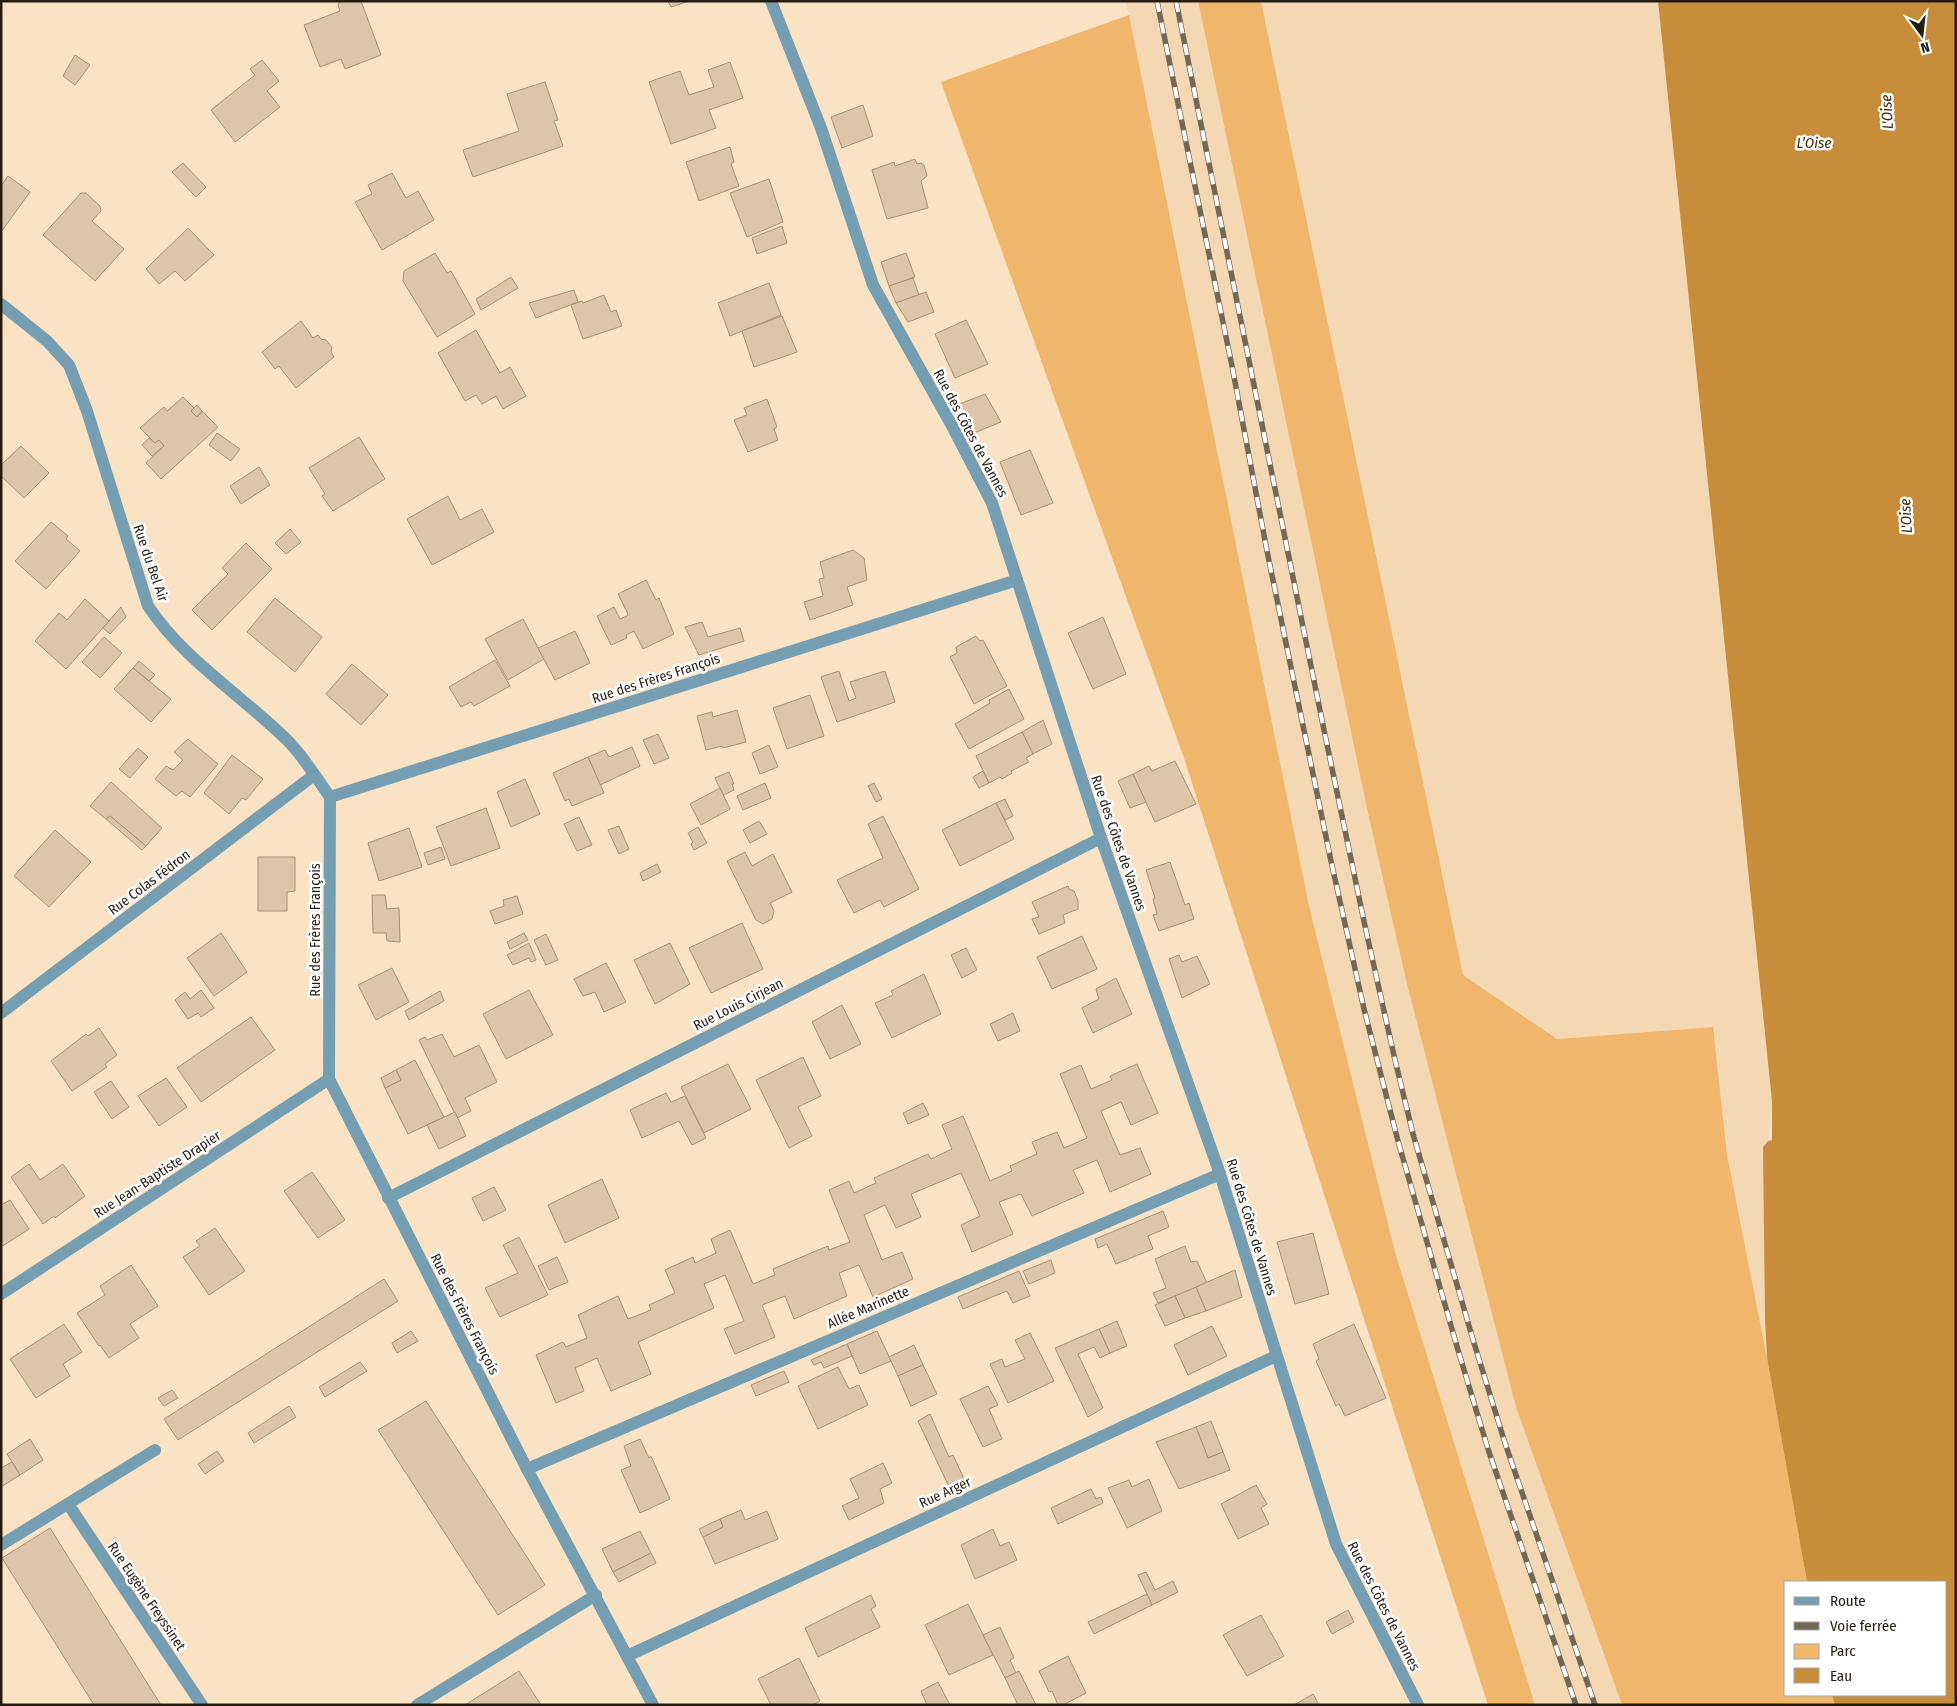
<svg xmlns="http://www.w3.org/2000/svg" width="1957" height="1706" font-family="'Fira Sans Condensed',sans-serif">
  <rect width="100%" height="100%" fill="#fae2c5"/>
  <g fill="#f4d8b4">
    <path d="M1126 1H1198L1368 813 1407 984 1516 1407 1622 1705H1535L1395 1252 1309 906Z"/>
    <path d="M1261 1H1658L1772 1101 1768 1141 1763 1147 1767 1358 1727 1155 1713 1027 1557 1039 1463 975Z"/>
  </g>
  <g fill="#efb66c">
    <path d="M1198 1H1261L1463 975 1557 1039 1713 1027 1727 1155 1767 1358 1807 1582H1786V1695H1834L1836 1705H1622L1516 1407 1407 984 1368 813Z"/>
    <path d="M1129 15 1309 906 1395 1252 1535 1705H1488L1184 758 941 82Z"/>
  </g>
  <path fill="#c78d3b" d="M1658 1H1956V1705H1835L1832 1695H1946V1582H1807L1767 1358 1765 1318 1763 1147 1768 1141 1772 1140V1101Z"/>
  <g fill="#dcc5a9" stroke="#a69075">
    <path d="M340 1H361L381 55 345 69 341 59 320 67 304 25 340 11 338 5Z"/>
    <path d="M668 1H689L671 7Z"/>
    <path d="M75 55 90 65 75 85 63 76Z"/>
    <path d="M262 60 279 81 267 91 280 107 235 142 211 110 255 75 250 69Z"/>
    <path d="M730 62 743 98 709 110 716 128 671 144 649 82 680 71 689 95 714 87 708 70Z"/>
    <path d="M545 82 558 120 554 121 563 146 473 177 463 150 519 131 507 94Z"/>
    <path d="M863 105 873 136 842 148 831 117Z"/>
    <path d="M730 147 734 162 731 164 739 186 699 201 686 162Z"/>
    <path d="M915 159 917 164 921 163 924 165 927 176 921 181 928 208 887 219 872 170 894 162 895 166Z"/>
    <path d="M183 163 206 187 196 197 172 172Z"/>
    <path d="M392 173 406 198 418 191 434 220 382 250 355 202 372 194 368 185Z"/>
    <path d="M8 176 30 192 1 232V186Z"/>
    <path d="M769 179 783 222 747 237 730 193Z"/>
    <path d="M81 193H86L100 206 101 211 92 221 124 249 95 281 43 235Z"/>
    <path d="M782 226 787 243 757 254 752 238Z"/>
    <path d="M188 228 214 255 185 281 175 271 159 284 146 269Z"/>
    <path d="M435 253 447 273 451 271 475 314 437 337 403 281 404 271Z"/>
    <path d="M906 253 915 277 889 286 881 262Z"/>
    <path d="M511 277 518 288 481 310 476 299Z"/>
    <path d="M913 278 919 295 896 303 889 286Z"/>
    <path d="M769 283 781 315 730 336 718 303Z"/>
    <path d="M574 290 578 302 536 318 529 303Z"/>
    <path d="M926 292 934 312 908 322 896 303Z"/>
    <path d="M604 295 611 312 616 310 622 326 583 339 571 305 582 301 583 303Z"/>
    <path d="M782 316 797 352 754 367 742 331Z"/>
    <path d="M966 320 988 364 955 378 935 334Z"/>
    <path d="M301 321 313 338 318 335 321 339 326 340 332 347 331 352 334 357 296 388 279 366 275 369 262 352Z"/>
    <path d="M476 330 500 373 510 367 526 396 503 409 496 396 482 404 476 395 465 401 438 353Z"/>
    <path d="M985 394 1001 422 974 433 957 405Z"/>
    <path d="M183 397 194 408 191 411 197 417 202 411 218 427 161 479 146 463 164 446 159 440 155 443 140 428 164 407 167 411Z"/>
    <path d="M767 399 777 427 774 429 778 440 748 452 734 420 747 415 744 408Z"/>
    <path d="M197 405 202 411 197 417 191 411Z"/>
    <path d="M217 433 240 449 231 461 209 445Z"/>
    <path d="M359 437 385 479 333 511 322 496 325 494 309 468Z"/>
    <path d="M149 438 155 443 159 440 164 446 152 456 142 445Z"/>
    <path d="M21 446 49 473 24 498 1 476V465Z"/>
    <path d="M1030 450 1053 503 1021 515 1000 462Z"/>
    <path d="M259 467 270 485 241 504 230 486Z"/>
    <path d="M448 496 460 520 482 509 494 532 432 565 407 519Z"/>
    <path d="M51 522 68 536 66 539 80 551 46 589 15 561Z"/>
    <path d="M290 529 301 542 286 554 275 543Z"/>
    <path d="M246 543 272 569 212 630 192 610 228 574 222 568Z"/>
    <path d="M853 550 864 558 867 580 847 587 853 605 810 620 804 602 823 596 819 579 824 578 820 562Z"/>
    <path d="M646 580 656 600 659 598 674 634 643 649 634 631 626 635 627 638 611 645 597 616 614 607 620 619 627 616 628 614 618 594Z"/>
    <path d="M275 598 322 637 295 672 247 632Z"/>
    <path d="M85 599 109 621 66 669 35 641 59 613 67 620Z"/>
    <path d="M121 607 126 617 110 634 103 628Z"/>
    <path d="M1103 617 1126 674 1093 689 1068 633Z"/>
    <path d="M523 619 544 659 508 680 485 639Z"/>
    <path d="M702 622 708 637 740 628 744 641 699 655 685 627Z"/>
    <path d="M575 631 590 663 555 680 538 648Z"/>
    <path d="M976 636 980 641 983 640 1007 686 974 704 950 657 957 653 956 647Z"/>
    <path d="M104 637 122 653 100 678 82 662Z"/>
    <path d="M495 660 510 686 474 706 471 702 461 707 449 687Z"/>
    <path d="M139 661 155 675 149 681 133 668Z"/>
    <path d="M352 664 388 695 361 725 326 694Z"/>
    <path d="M133 668 171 699 151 722 114 689Z"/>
    <path d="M839 671 849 701 856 698 850 682 885 671 895 702 837 722 821 677Z"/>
    <path d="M1009 689 1024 719 969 749 955 724 990 703 989 700Z"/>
    <path d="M810 695 824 736 787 749 773 708Z"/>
    <path d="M737 710 746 742 723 748 722 746 706 750 697 716 712 712 713 717Z"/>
    <path d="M1043 720 1052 744 1033 754 1022 732Z"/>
    <path d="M1022 732 1033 754 1026 758 1029 762 1011 771 1012 773 1002 779 1000 777 989 783 976 756Z"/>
    <path d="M658 734 669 758 654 764 643 740Z"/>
    <path d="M188 739 218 764 190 797 182 791 176 796 155 779 166 766 173 770 183 760 174 752Z"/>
    <path d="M769 745 778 767 760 774 752 753Z"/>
    <path d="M632 747 640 766 600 785 588 757 605 750 609 757Z"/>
    <path d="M138 748 148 757 130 778 119 769Z"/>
    <path d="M232 755 263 779 246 800 242 798 229 814 204 793Z"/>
    <path d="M588 757 604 793 572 806 569 799 565 801 553 773Z"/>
    <path d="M1175 761 1196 804 1155 822 1133 774 1149 766 1152 771Z"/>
    <path d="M983 771 989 783 979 788 973 777Z"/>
    <path d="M729 772 734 784H732L734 790 723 795 715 778Z"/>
    <path d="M1133 774 1146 802 1130 808 1118 781Z"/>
    <path d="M525 779 540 814 511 827 497 792Z"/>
    <path d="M111 782 162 828 146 846 110 816 106 819 90 806Z"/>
    <path d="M765 783 771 798 743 810 737 796Z"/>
    <path d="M874 783 882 799 876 802 868 786Z"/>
    <path d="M720 788 730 809 701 825 690 804Z"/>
    <path d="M1005 799 1013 816 1005 820 996 803Z"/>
    <path d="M996 803 1014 839 960 866 942 830Z"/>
    <path d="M486 808 500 848 451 866 436 827Z"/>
    <path d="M110 816 146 846 142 850 106 819Z"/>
    <path d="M883 816 919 889 884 907 880 900 854 913 837 880 883 858 868 824Z"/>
    <path d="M579 817 592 845 577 851 564 824Z"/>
    <path d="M759 821 767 834 750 843 743 830Z"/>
    <path d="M619 826 629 849 619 854 608 830Z"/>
    <path d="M698 827 707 843 694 850 691 844 693 842 688 833Z"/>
    <path d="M409 828 422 867 379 881 368 843Z"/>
    <path d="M55 830 91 862 49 907 14 876Z"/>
    <path d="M441 847 445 859 428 865 424 853Z"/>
    <path d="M745 852 752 866 773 854 792 892 770 903 774 911 772 919 763 924 756 920 727 861Z"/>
    <path d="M258 857H295V891L287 892V911H258Z"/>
    <path d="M1170 862 1185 905 1189 903 1194 919 1159 931 1153 915 1157 914 1153 899 1155 898 1146 870Z"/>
    <path d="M657 864 661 872 643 881 640 873Z"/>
    <path d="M1068 886 1069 889 1074 891 1078 901V909L1063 915 1065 923 1039 934 1032 919 1039 917 1032 902Z"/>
    <path d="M372 895H385L387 909 399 908 400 942 387 941 386 933H373Z"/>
    <path d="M517 896 523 914 495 924 490 911 504 906 503 900Z"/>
    <path d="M742 923 763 969 711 993 689 948Z"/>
    <path d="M221 933 247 972 214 996 187 958Z"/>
    <path d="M524 933 528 940 510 949 507 942Z"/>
    <path d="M546 934 558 960 546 965 534 940Z"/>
    <path d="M1082 936 1097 969 1052 989 1037 957Z"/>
    <path d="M529 943 536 960 531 962 529 958 513 965 507 955Z"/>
    <path d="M670 943 690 984 655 1004 634 960Z"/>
    <path d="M966 948 977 970 962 978 951 955Z"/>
    <path d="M1179 955 1182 962 1197 956 1210 984 1182 998 1169 959Z"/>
    <path d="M606 963 626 1002 604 1012 595 992 583 996 574 979Z"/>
    <path d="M392 968 409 1002 376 1020 358 985Z"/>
    <path d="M924 974 941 1014 892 1038 875 1003 893 995 891 991Z"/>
    <path d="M1116 978 1132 1014 1093 1033 1082 1008 1099 999 1096 989Z"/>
    <path d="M201 990 214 1008 201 1017 198 1013 188 1019 175 1000 185 992 190 999Z"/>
    <path d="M529 990 553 1035 506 1059 483 1014Z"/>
    <path d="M440 991 444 1001 409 1020 405 1011Z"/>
    <path d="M842 1005 861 1044 830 1059 812 1022Z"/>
    <path d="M1013 1013 1020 1031 998 1041 990 1024Z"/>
    <path d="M251 1017 275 1050 201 1102 177 1068Z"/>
    <path d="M99 1028 117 1055 105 1064 107 1067 72 1091 51 1061 86 1034 88 1036Z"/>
    <path d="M442 1034 454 1057 479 1045 497 1082 465 1098 471 1111 457 1118 419 1040 425 1037 427 1040Z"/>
    <path d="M803 1057 821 1096 798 1107 812 1136 789 1148 756 1080Z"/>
    <path d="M415 1060 444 1117 408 1134 385 1088 401 1080 396 1070Z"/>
    <path d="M728 1064 751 1109 704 1133 681 1087Z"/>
    <path d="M1137 1064 1158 1113 1131 1125 1121 1102 1101 1111 1120 1155 1140 1148 1151 1174 1110 1192 1097 1160 1073 1170 1084 1193 1032 1216 1021 1194 999 1202 1013 1234 972 1252 961 1225 980 1216 961 1173 911 1194 921 1217 896 1228 885 1205 864 1215 882 1260 902 1252 913 1279 873 1297 859 1265 839 1273 847 1296 794 1319 785 1296 762 1305 775 1337 735 1354 724 1329 744 1321 725 1275 704 1284 714 1308 638 1342 651 1374 611 1391 597 1358 575 1368 584 1391 556 1403 536 1355 563 1342 566 1347 587 1338 578 1315 618 1296 628 1319 651 1310 649 1305 675 1293 665 1270 693 1257 695 1263 716 1253 711 1239 730 1230 753 1284 775 1275 773 1269 828 1246 829 1250 850 1242 829 1190 849 1181 854 1193 876 1183 874 1178 928 1154 931 1159 952 1149 942 1125 963 1116 990 1181 1012 1171 1010 1166 1037 1154 1032 1142 1057 1132 1064 1148 1087 1138 1060 1074 1081 1065 1091 1089 1112 1080 1110 1076Z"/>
    <path d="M396 1070 401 1080 385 1088 381 1078Z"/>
    <path d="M166 1078 187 1107 159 1126 138 1096Z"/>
    <path d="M111 1081 129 1107 112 1119 94 1092Z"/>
    <path d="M666 1093 671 1102 685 1096 706 1138 692 1145 679 1121 642 1138 630 1110Z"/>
    <path d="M923 1103 929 1115 908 1124 903 1113Z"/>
    <path d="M455 1112 466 1136 439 1149 427 1125Z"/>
    <path d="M29 1164 40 1180 63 1164 85 1196 55 1218 54 1216 43 1224 11 1177Z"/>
    <path d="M312 1172 345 1220 318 1238 284 1191Z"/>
    <path d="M602 1179 619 1218 565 1243 548 1205Z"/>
    <path d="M494 1187 506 1210 483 1221 472 1198Z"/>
    <path d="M10 1200 29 1229 1 1247V1205Z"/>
    <path d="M1163 1211 1169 1227 1148 1236 1153 1249 1116 1264 1107 1244 1098 1248 1095 1239Z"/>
    <path d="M215 1228 245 1271 209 1295 183 1257 200 1246 196 1241Z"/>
    <path d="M1313 1233 1329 1294 1295 1304 1277 1242Z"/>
    <path d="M519 1237 548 1295 500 1317 485 1288 518 1273 503 1245Z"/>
    <path d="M1185 1246 1191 1262 1197 1261 1207 1283 1158 1303 1153 1293 1166 1288 1155 1259Z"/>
    <path d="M557 1257 568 1282 549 1290 538 1266Z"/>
    <path d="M1051 1260 1055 1273 1029 1284 1023 1271Z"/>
    <path d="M131 1265 158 1306 130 1324 139 1338 109 1358 100 1345 99 1346 77 1313 105 1295 100 1286Z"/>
    <path d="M1235 1270 1242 1297 1206 1311 1196 1287Z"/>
    <path d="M1019 1271 1030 1296 1013 1303 1007 1291 963 1309 958 1297Z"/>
    <path d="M384 1279 398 1301 178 1440 164 1419Z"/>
    <path d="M1196 1287 1206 1311 1185 1318 1175 1296Z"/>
    <path d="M1175 1296 1185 1318 1165 1326 1155 1305Z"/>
    <path d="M1117 1321 1127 1346 1110 1353 1099 1329Z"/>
    <path d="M64 1324 82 1352 63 1364 70 1376 36 1398 10 1359Z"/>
    <path d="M1354 1324 1386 1398 1345 1416 1339 1404 1336 1406 1316 1361 1319 1359 1313 1344Z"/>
    <path d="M1212 1326 1227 1356 1188 1375 1174 1345Z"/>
    <path d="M1099 1329 1110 1353 1100 1358 1094 1347 1078 1354 1103 1408 1088 1417 1055 1348Z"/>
    <path d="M411 1331 418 1341 397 1353 392 1343Z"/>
    <path d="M877 1331 891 1361 860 1374 847 1344Z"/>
    <path d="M1030 1333 1054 1381 1008 1403 990 1364 1002 1359 1005 1367 1025 1359 1015 1340Z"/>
    <path d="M847 1344 852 1356 824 1368 821 1362 814 1365 811 1360Z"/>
    <path d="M914 1345 923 1365 898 1376 889 1357Z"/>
    <path d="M360 1362 367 1371 325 1397 319 1387Z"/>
    <path d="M923 1365 937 1394 911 1406 898 1376Z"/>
    <path d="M838 1367 849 1389 859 1385 868 1405 818 1429 798 1386Z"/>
    <path d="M784 1371 789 1382 756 1396 751 1385Z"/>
    <path d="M988 1386 998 1405 989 1409 1002 1439 983 1447 960 1399Z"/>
    <path d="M172 1390 178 1398 164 1406 158 1398Z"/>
    <path d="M426 1401 545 1585 498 1615 378 1430Z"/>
    <path d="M289 1406 296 1417 254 1443 248 1433Z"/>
    <path d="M930 1414 949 1457 953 1455 965 1481 950 1489 918 1421Z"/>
    <path d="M1211 1421 1223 1452 1208 1458 1196 1427Z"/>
    <path d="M1196 1427 1208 1458 1223 1452 1230 1470 1179 1489 1156 1442Z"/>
    <path d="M30 1439 43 1460 20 1475 7 1454Z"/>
    <path d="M640 1439 649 1458 651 1456 670 1499 640 1513 621 1470 631 1466 624 1446Z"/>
    <path d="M217 1451 224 1461 205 1474 198 1464Z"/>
    <path d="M12 1462 20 1475 1 1487V1468Z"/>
    <path d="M883 1463 892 1483 880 1489 884 1503 849 1520 842 1506 859 1498 850 1479Z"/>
    <path d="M1149 1479 1162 1511 1127 1528 1108 1488 1129 1480 1132 1487Z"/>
    <path d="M1256 1485 1267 1504 1261 1508 1269 1524 1238 1539 1221 1504Z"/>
    <path d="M1091 1489 1096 1499 1101 1497 1103 1503 1058 1524 1051 1508Z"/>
    <path d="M741 1510 745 1520 767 1511 778 1539 715 1564 703 1537 723 1527 720 1519Z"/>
    <path d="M720 1519 723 1527 703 1537 699 1529Z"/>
    <path d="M50 1528 161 1705H94L2 1558Z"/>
    <path d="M993 1529 1000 1546 1009 1542 1017 1560 975 1579 961 1545Z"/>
    <path d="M640 1531 651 1553 613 1572 602 1549Z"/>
    <path d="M651 1553 656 1563 619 1582 613 1572Z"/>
    <path d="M1146 1572 1155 1590 1173 1581 1178 1592 1152 1605 1138 1575Z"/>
    <path d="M1147 1594 1152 1605 1094 1634 1088 1622Z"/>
    <path d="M871 1595 876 1606 871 1609 880 1627 818 1657 805 1628Z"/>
    <path d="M968 1604 993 1655 949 1675 925 1625Z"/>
    <path d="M1348 1610 1354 1622 1332 1634 1326 1622Z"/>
    <path d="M1261 1615 1284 1656 1247 1676 1223 1635Z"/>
    <path d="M1000 1627 1014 1658 1010 1660 1016 1673 1005 1678 983 1635Z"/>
    <path d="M1068 1656 1086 1693 1063 1705H1058L1052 1691 1049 1692 1039 1671Z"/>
    <path d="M799 1658 820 1701 813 1705H771L758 1679Z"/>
    <path d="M519 1671 541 1705H465Z"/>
    <path d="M1019 1671 1036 1705H1018L1005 1678Z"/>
    <path d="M938 1682 950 1705H927L921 1691Z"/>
    <path d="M1313 1694 1319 1705H1294Z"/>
  </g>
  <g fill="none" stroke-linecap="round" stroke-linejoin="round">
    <g stroke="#759eb3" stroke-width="12">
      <path d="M771 1 821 128 873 285 951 424 992 503 1101 838 1220 1174 1336 1544 1418 1705"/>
      <path d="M1 304 47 341 69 365 87 411 148 606C184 660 240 694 286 739 303 755 316 778 330 797"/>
      <path d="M1 1013 314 775"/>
      <path d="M388 1198 1101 838"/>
      <path d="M1 1294 329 1079"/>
      <path d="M527 1469 1220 1174"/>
      <path d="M68 1504 202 1705"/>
      <path d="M1 1545 155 1450"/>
      <path d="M627 1656 1276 1356"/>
      <path d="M417 1705 596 1595"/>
      <path d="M653 1705 527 1469 329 1079 330 797 1017 580"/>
    </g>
    <g stroke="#756755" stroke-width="5.5">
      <g id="rail">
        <path d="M1157 1 1232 366 1267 551 1331 861 1364 1009 1398 1141 1458 1350 1488 1449 1576 1705"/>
        <path d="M1176 1 1324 730 1365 926 1395 1060 1413 1134 1474 1343 1505 1443 1595 1705"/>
      </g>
    </g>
    <use href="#rail" stroke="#fff" stroke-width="4" stroke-dasharray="11" stroke-linecap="butt"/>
  </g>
  <g text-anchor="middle" stroke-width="5" stroke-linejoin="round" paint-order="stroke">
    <g font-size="14" fill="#241c11" stroke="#fff">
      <text transform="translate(971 433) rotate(62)" y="5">Rue des Côtes de Vannes</text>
      <text transform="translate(151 563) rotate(71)" y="5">Rue du Bel Air</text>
      <text transform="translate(656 678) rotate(-18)" y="5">Rue des Frères François</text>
      <text transform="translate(1119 843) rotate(71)" y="5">Rue des Côtes de Vannes</text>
      <text transform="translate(149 882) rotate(-37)" y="5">Rue Colas Fédron</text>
      <text transform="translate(315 930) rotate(-90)" y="5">Rue des Frères François</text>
      <text transform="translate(738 1004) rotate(-27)" y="5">Rue Louis Cirjean</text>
      <text transform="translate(157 1174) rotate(-33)" y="5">Rue Jean-Baptiste Drapier</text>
      <text transform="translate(1252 1227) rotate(73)" y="5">Rue des Côtes de Vannes</text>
      <text transform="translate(868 1307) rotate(-23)" y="5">Allée Marinette</text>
      <text transform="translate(465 1314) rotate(63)" y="5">Rue des Frères François</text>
      <text transform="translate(945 1492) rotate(-25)" y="5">Rue Arger</text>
      <text transform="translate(147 1596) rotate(56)" y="5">Rue Eugène Freyssinet</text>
      <text transform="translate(1384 1606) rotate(63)" y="5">Rue des Côtes de Vannes</text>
    </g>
    <g font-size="15" font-style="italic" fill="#412905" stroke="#fff">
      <text transform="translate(1887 112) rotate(-93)" y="5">L'Oise</text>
      <text x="1814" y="148">L’Oise</text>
      <text transform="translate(1906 516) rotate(-93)" y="5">L'Oise</text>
    </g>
  </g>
  <rect width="1957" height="1706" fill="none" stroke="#241c11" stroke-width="5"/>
  <rect x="1784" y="1581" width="162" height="115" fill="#ffffff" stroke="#a7a4a0"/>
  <rect x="1794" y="1597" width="25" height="8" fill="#759eb3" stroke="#a7a4a0"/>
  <text x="1830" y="1606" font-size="15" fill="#241c11">Route</text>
  <rect x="1794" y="1622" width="25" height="8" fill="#756755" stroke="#a7a4a0"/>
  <text x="1830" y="1631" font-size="15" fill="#241c11">Voie ferrée</text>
  <rect x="1794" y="1644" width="25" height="15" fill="#efb66c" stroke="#a7a4a0"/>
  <text x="1830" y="1656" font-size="15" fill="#241c11">Parc</text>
  <rect x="1794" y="1668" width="25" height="15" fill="#c78d3b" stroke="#a7a4a0"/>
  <text x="1830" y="1681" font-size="15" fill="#241c11">Eau</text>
  <g transform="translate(1922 35) rotate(165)" stroke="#ffffff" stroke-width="4" paint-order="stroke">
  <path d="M0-4L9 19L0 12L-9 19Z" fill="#241c11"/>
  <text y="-8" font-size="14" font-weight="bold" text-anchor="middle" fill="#241c11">N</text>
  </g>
</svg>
